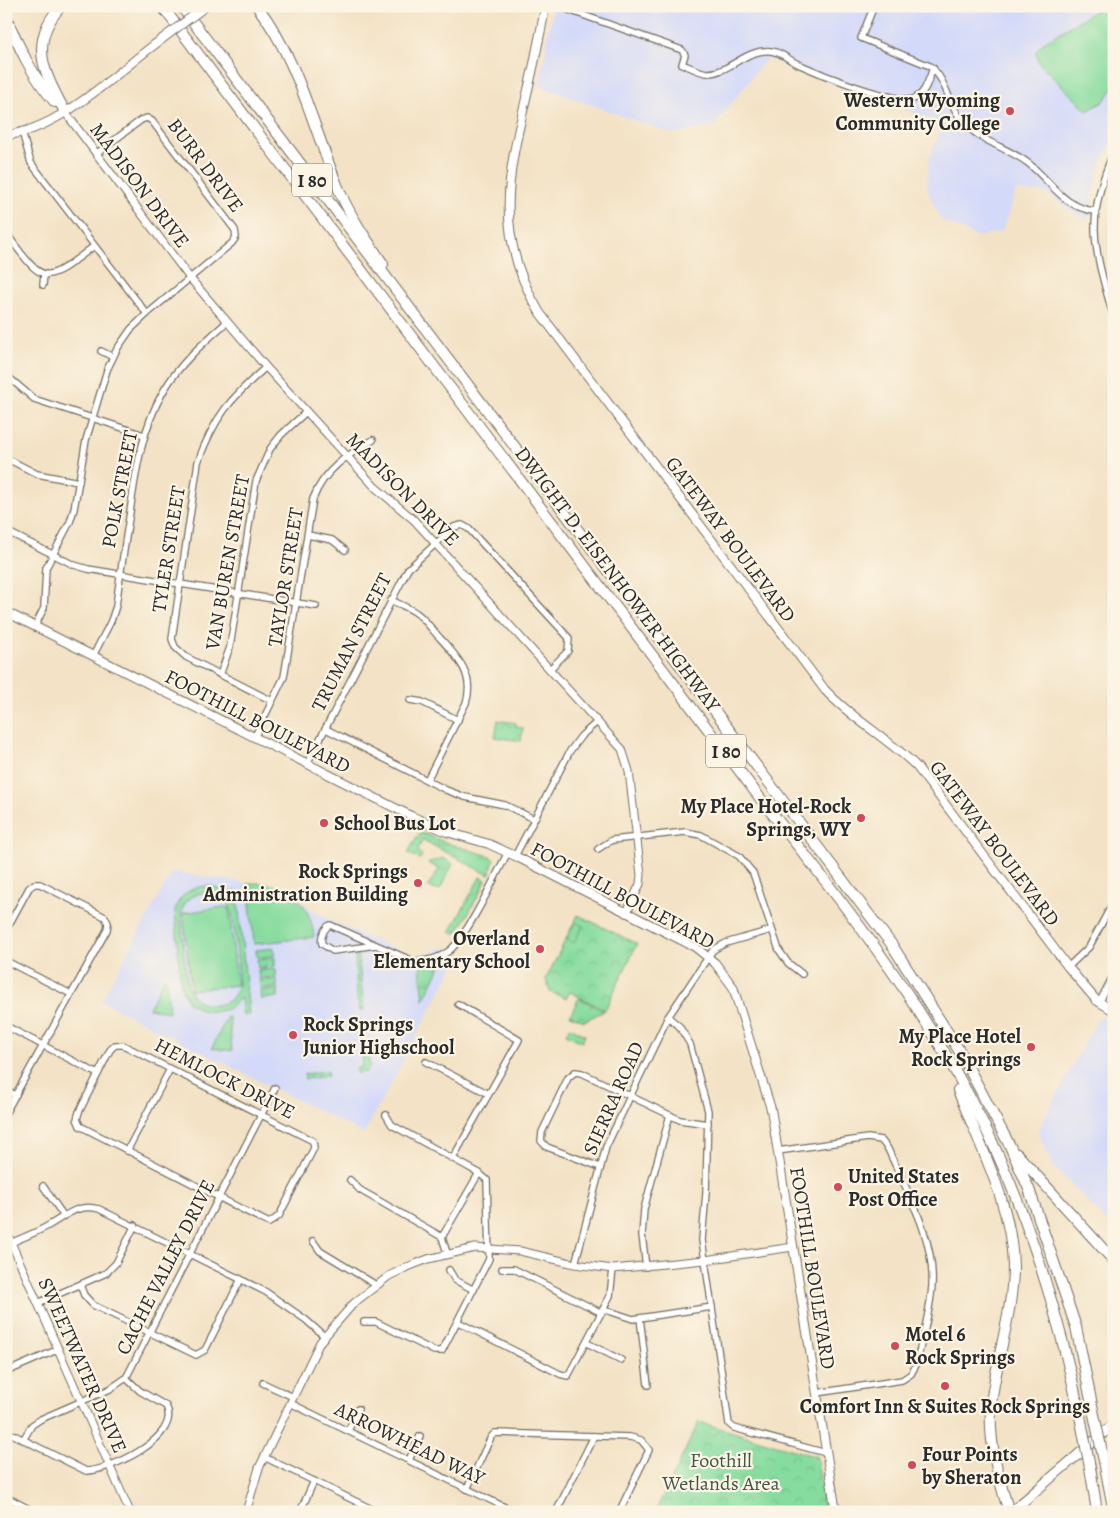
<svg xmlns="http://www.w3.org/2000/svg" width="1120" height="1518" font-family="Alegreya,serif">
  <defs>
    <pattern id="grass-tufts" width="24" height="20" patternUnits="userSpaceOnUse" patternTransform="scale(1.25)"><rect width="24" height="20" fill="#86dc9f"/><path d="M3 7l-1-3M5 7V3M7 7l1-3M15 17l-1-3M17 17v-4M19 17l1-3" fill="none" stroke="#74bd89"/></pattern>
    <pattern id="park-crowns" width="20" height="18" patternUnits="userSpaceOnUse" patternTransform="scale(1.25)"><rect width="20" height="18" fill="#86dc9f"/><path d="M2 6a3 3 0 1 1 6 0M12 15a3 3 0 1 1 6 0" fill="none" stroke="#74bd89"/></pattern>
  </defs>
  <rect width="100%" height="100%" fill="#fcf5e5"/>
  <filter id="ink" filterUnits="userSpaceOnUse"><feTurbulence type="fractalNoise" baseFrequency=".02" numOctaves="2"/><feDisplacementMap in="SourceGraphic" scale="10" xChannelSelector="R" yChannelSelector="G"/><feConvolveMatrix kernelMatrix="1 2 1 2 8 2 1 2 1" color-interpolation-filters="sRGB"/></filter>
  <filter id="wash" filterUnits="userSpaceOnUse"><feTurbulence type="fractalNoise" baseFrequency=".0096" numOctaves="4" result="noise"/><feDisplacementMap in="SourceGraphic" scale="20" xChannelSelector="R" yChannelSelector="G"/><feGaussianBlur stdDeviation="1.12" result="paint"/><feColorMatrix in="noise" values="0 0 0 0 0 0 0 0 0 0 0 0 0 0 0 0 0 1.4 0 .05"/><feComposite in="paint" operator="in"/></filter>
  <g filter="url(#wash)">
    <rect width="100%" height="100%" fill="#f3e2c5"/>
    <g fill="#d3d9f9">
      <path d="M553 6H1114V138L1099 168 1088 220 1074 213 1047 193 1016 191 1002 231 977 237 941 220 927 189 929 159 943 124 767 58 714 126 673 134 539 86Z"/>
      <path d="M172 872 248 883 271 884 288 891 312 910 333 922 409 955 432 953 443 946 457 960 364 1134 101 1001Z"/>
      <path d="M1099 1016 1114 1023V1229L1052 1165 1038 1131Z"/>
    </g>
    <g fill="url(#grass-tufts)" stroke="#588465">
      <path d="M422 833 450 844 490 856 494 860 489 875 423 840 417 851 422 855 420 859 408 853 417 836Z"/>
      <path d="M443 858 453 864 440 889 435 890 428 886 439 869 428 863Z"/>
      <path d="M480 877 486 880 485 883 458 932 454 934 450 932Z"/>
      <path d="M355 955H358L364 1010H360L357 998Z"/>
      <path d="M444 959 424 999 420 967Z"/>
      <path d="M359 1018 365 1034 360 1045 357 1019Z"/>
      <path d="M368 1047 370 1068 366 1072 356 1073V1068H361L363 1057 360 1048Z"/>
      <path d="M327 1071 328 1076 305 1079 304 1074Z"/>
    </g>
    <g fill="url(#park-crowns)" stroke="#588465">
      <path d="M498 720 516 723V727L523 728 521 741 495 737Z"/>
      <path d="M578 915 637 944 605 1010 570 992 566 998 550 992 546 979Z"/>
      <path d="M579 998 604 1011 584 1021 570 1015Z"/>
      <path d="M699 1422 817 1457 824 1512H655Z"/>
    </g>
    <g fill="#86dc9f" stroke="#588465" fill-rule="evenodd">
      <path d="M1097 10 1108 17 1114 24V88L1103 102 1087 111 1042 66 1038 60 1036 51 1044 42Z"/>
      <path d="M248 883C285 882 310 898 314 937L254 944Z"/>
      <path d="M209 886 227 892 237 891 249 1015H243L241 998 228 1009 214 1012 201 1010 188 1002 181 986 175 910C180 894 192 886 209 886ZM205 892C214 893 223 896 228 903 234 912 241 980 237 990 234 998 225 1004 217 1005 207 1007 196 1002 191 993 184 981 183 934 181 918 181 903 191 895 205 892Z"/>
      <path d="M224 907 229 908 237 985 191 990 183 913Z"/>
      <path d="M575 922 583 926 574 943 566 939Z"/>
      <path d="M274 948V956L257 958 256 950Z"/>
      <path d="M275 958V966L258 968 257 960Z"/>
      <path d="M276 969V977L259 979 258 970Z"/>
      <path d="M164 978H166L169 1012 149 1008Z"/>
      <path d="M277 979V987L260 989 259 981Z"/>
      <path d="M278 989V997L261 999 260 991Z"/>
      <path d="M227 1017H229L232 1051 212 1048Z"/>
      <path d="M570 1027 585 1035 582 1042 566 1034Z"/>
    </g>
  </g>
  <g filter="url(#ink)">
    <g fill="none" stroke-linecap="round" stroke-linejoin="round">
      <g stroke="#716b61" stroke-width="8">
        <g id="minor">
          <path d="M545 6 563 8 682 50 685 55 682 64C690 67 699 72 707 73 728 74 746 48 771 51 781 52 789 60 798 64 829 78 877 96 910 100 925 97 928 81 933 68"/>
          <path d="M874 6 861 38 930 66C946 79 948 103 961 119 977 141 1007 147 1028 163 1051 181 1063 208 1095 211"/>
          <path d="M22 132 31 163 147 314"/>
          <path d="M1114 152C1083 221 1095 250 1114 319"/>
          <path d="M6 233C45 285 42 286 94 246"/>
          <path d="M43 285 44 274"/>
          <path d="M101 351 113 357"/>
          <path d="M266 367C231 398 214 417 198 462L172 639 175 647 186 657 272 701"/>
          <path d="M6 375 34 399 144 435"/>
          <path d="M6 458 37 474 79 482"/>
          <path d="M6 531 74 565 88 569 316 606"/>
          <path d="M308 535 332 540 345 550"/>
          <path d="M391 600C400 605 411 608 419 615 427 622 433 631 440 638 458 658 475 675 466 703L427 780"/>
          <path d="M35 626 44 608 46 568 70 522 74 509 86 440 107 370 117 349 131 329 147 314 232 243 236 237 235 230 152 121 147 118 141 120 96 154"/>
          <path d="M93 656 111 621 116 606C120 575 125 543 130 512 136 470 142 429 163 392 179 364 203 343 227 322"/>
          <path d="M220 675 230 647 256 481 270 449 281 435 306 412"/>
          <path d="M410 700 422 702 458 720"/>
          <path d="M326 729 446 790 465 797 505 805 534 819"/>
          <path d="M254 738 284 677 313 499C324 470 347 455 373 440"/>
          <path d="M307 764 408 569 454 527 462 525 469 529 569 638 568 651 550 669"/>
          <path d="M598 849 612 840 685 832 701 835 739 856 753 873 779 950 788 963 802 974"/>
          <path d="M515 856 570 751 581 736 597 722"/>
          <path d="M6 930 29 888 34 884H40L105 917 108 923 107 930 6 1112"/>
          <path d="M376 945 333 951 322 944C320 938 324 928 330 925L413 961C426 962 438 959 449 951 467 937 496 875 508 852"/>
          <path d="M6 961 71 994"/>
          <path d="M1068 967 1089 947 1114 901"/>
          <path d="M1099 1003 1114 974"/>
          <path d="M668 1017 679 1026 690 1044 708 1111 706 1193 702 1240 729 1424 734 1428 826 1453"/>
          <path d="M6 1026 98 1074"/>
          <path d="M115 1045H123L313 1141 314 1148 279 1216 269 1223 80 1126 77 1119 79 1112 110 1050Z"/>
          <path d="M426 1062 489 1094"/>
          <path d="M6 1091 16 1095"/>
          <path d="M127 1151 170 1069"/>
          <path d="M778 1151 868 1138 881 1140 888 1149C907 1192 935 1238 932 1286 930 1313 922 1339 916 1365L911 1374 902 1380 817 1393"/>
          <path d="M453 1158 519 1040 458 1004"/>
          <path d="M600 1167 547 1147 541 1141 542 1132 568 1078 575 1072 582 1073 680 1120 708 1124"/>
          <path d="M350 1180 360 1190 442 1237 447 1253"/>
          <path d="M43 1186 63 1215"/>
          <path d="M442 1237 479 1173"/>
          <path d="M313 1241 320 1251 376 1285"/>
          <path d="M6 1245C19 1239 33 1234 46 1227 65 1217 76 1203 99 1209L266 1292 306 1320 324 1336"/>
          <path d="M575 1264 606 1147 668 1017 713 950 726 943 771 930"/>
          <path d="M646 1267 642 1235 644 1209 670 1115"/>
          <path d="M502 1269H514L602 1313"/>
          <path d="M449 1270 455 1280 474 1290"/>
          <path d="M80 1285 84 1295 93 1305 196 1355 205 1350 241 1279"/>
          <path d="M38 1303 106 1273 116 1263 135 1225"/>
          <path d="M603 1309 633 1319 712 1307"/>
          <path d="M640 1318 648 1385"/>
          <path d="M364 1322H376L434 1351H442L489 1259 487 1180 479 1173 392 1125 386 1115"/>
          <path d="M458 1322 560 1374 568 1376 610 1296 613 1269"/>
          <path d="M587 1343 621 1360"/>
          <path d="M6 1372 59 1349"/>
          <path d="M263 1383 293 1397"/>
          <path d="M290 1403 515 1512"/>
          <path d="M6 1431 86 1471C109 1471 183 1437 166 1406L140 1391 126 1378"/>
          <path d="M348 1431 358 1409"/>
          <path d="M23 1440 32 1425 41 1419 110 1389 126 1378 275 1088"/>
          <path d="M264 1457 378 1512"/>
          <path d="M409 1460 420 1436"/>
          <path d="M467 1489 491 1437 495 1433 630 1437 641 1440 649 1450 619 1512"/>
          <path d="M6 1497 35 1512"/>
          <path d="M300 1512 314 1481"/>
          <path d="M556 1512 594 1436"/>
        </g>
      </g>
      <g stroke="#716b61" stroke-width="9">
        <g id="tertiary">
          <path d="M65 112 189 277 266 367 375 487 414 520 622 749 629 771 641 875 640 884 627 912"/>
          <path d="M6 1231 130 1512"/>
          <path d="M246 1512 259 1468 320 1342 354 1303 389 1276 405 1268 428 1259 475 1248 520 1251 575 1264 613 1269 705 1260 793 1247"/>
        </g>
      </g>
      <g stroke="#716b61" stroke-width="10">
        <g id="secondary">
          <path d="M545 6C543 24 538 41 535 59 515 153 485 223 540 313L825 690C853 720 888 738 917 767L1068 967 1096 1000 1114 1011"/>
          <path d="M6 135C57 131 114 75 154 45"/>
          <path d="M6 612 411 816 447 832 489 844 515 856 695 947 715 963 733 987 771 1109 836 1512"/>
        </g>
      </g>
      <g stroke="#716b61" stroke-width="11">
        <path id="primary" d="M1011 1512 1114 1424"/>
      </g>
      <g stroke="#716b61" stroke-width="12">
        <g id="motorway">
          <path d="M61 6C27 43 45 74 65 112"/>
          <path d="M162 6 763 802C844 903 925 1006 983 1123 1029 1216 1060 1319 1081 1421"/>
          <path d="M181 6 892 945 960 1052 1010 1146 1029 1189 1076 1327 1093 1410"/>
          <path d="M257 6C298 59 312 124 337 185 348 213 366 239 383 264"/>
          <path d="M6 17C19 47 33 78 55 102"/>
          <path d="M958 1090C980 1146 1012 1205 1013 1266 1013 1311 998 1353 992 1397 987 1436 997 1474 1009 1512"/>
          <path d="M1017 1154 1114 1261"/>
          <path d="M1104 1461 1114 1512"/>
          <path d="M1091 1473 1097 1512"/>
        </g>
      </g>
      <use href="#minor" stroke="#fff" stroke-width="5.5"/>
      <use href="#tertiary" stroke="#fff" stroke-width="7"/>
      <use href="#secondary" stroke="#fff" stroke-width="8"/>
      <use href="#primary" stroke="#fff" stroke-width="9"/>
      <use href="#motorway" stroke="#fff" stroke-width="10"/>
      <g stroke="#716b61" stroke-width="10" stroke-linecap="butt">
        <path id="secondary-bridge" d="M154 45 206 6"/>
      </g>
      <g stroke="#716b61" stroke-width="12" stroke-linecap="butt">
        <g id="motorway-bridge">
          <path d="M1093 1410 1104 1461"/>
          <path d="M1081 1421 1091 1473"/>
        </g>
      </g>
      <use href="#secondary-bridge" stroke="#fff" stroke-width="8"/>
      <use href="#motorway-bridge" stroke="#fff" stroke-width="10"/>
    </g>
  </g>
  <g fill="#d1495b" stroke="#fcf5e5" stroke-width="2">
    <circle cx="1010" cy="111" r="5"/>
    <circle cx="861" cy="818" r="5"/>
    <circle cx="324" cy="823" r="5"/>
    <circle cx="418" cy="883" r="5"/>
    <circle cx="540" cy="949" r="5"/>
    <circle cx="293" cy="1035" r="5"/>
    <circle cx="1031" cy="1047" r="5"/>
    <circle cx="838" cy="1187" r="5"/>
    <circle cx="895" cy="1346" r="5"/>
    <circle cx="945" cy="1386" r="5"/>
    <circle cx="912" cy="1465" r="5"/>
  </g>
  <g text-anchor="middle" stroke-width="4.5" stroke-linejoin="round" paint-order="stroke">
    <g fill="#fcf5e5" stroke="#6a6863" stroke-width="1">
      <rect x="292" y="163.5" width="40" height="33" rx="4"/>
      <rect x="706" y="734.5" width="40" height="33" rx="4"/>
    </g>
    <g font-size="19" font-weight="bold" fill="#2b2b2b">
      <text x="312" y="187">I 80</text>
      <text x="726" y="758">I 80</text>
    </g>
    <g font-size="20" font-weight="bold" fill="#2b2b2b" stroke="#fcf5e5" text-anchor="end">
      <text x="1000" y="107">Western Wyoming<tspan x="1000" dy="23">Community College</tspan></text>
      <text x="851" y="813">My Place Hotel-Rock<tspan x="851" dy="23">Springs, WY</tspan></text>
      <text x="334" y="830" text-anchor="start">School Bus Lot</text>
      <text x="408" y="878">Rock Springs<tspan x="408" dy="23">Administration Building</tspan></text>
      <text x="530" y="945">Overland<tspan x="530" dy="23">Elementary School</tspan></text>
      <text x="303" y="1031" text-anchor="start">Rock Springs<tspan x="303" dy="23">Junior Highschool</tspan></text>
      <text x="1021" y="1043">My Place Hotel<tspan x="1021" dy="23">Rock Springs</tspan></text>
      <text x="848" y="1183" text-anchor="start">United States<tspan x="848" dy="23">Post Office</tspan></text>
      <text x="905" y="1341" text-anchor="start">Motel 6<tspan x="905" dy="23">Rock Springs</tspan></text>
      <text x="945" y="1413" text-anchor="middle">Comfort Inn &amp; Suites Rock Springs</text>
      <text x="922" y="1461" text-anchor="start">Four Points<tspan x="922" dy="23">by Sheraton</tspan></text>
    </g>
    <g font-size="20" fill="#2b2b2b" stroke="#fcf5e5">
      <text transform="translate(206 165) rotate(53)" y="7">BURR DRIVE</text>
      <text transform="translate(140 185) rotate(53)" y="7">MADISON DRIVE</text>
      <text transform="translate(119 489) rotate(-79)" y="7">POLK STREET</text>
      <text transform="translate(403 489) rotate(45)" y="7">MADISON DRIVE</text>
      <text transform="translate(731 539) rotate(53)" y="7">GATEWAY BOULEVARD</text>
      <text transform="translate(168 549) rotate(-81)" y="7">TYLER STREET</text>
      <text transform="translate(227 562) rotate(-80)" y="7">VAN BUREN STREET</text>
      <text transform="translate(285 577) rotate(-81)" y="7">TAYLOR STREET</text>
      <text transform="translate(618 579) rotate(53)" y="7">DWIGHT D. EISENHOWER HIGHWAY</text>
      <text transform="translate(351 642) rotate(-63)" y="7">TRUMAN STREET</text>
      <text transform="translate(258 721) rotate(27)" y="7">FOOTHILL BOULEVARD</text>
      <text transform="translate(995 843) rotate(53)" y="7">GATEWAY BOULEVARD</text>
      <text transform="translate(623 895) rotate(28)" y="7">FOOTHILL BOULEVARD</text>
      <text transform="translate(225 1078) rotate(27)" y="7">HEMLOCK DRIVE</text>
      <text transform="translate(613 1098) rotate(-66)" y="7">SIERRA ROAD</text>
      <text transform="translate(165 1267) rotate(-63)" y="7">CACHE VALLEY DRIVE</text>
      <text transform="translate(813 1268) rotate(81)" y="7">FOOTHILL BOULEVARD</text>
      <text transform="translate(83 1365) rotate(66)" y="7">SWEETWATER DRIVE</text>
      <text transform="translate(410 1443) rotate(26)" y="7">ARROWHEAD WAY</text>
    </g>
    <g font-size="20" fill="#425748" stroke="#fcf5e5">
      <text x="721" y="1467">Foothill<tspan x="721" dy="23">Wetlands Area</tspan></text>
    </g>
  </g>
  <rect width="1120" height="1518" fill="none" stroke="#fcf5e5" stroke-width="25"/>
</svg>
